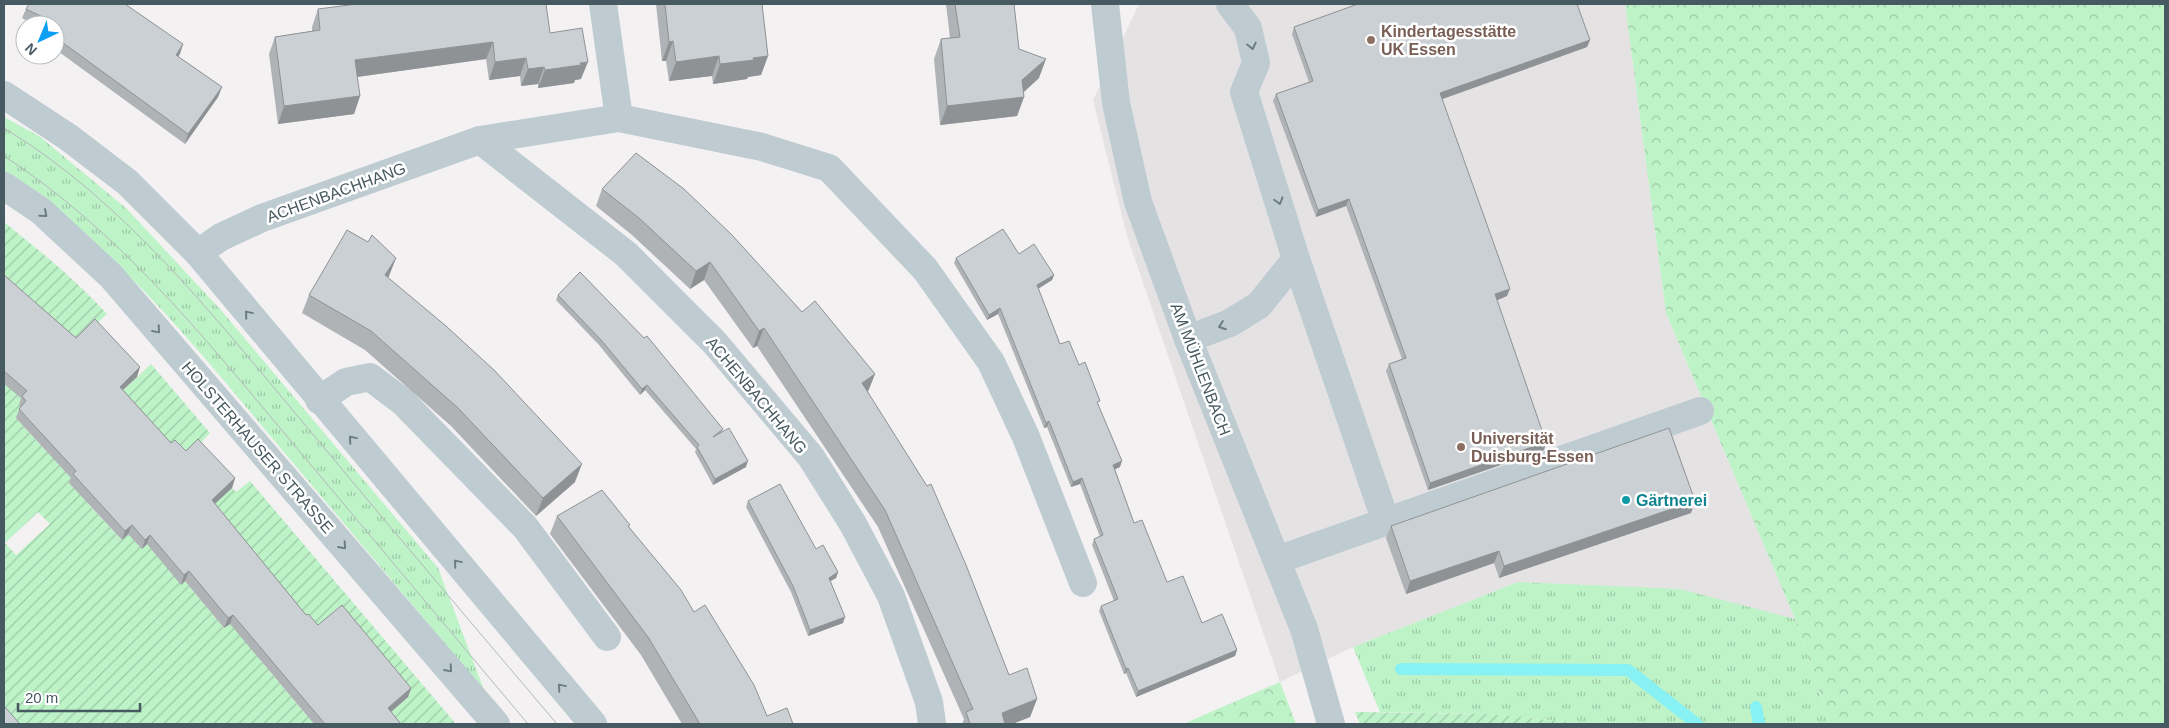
<svg xmlns="http://www.w3.org/2000/svg" width="2169" height="728" font-family="Arial,sans-serif">
  <defs>
    <pattern id="grass-tufts" width="24" height="20" patternUnits="userSpaceOnUse" patternTransform="scale(1.25)"><rect width="24" height="20" fill="#bef3c8"/><path d="M3 7l-1-3M5 7V3M7 7l1-3M15 17l-1-3M17 17v-4M19 17l1-3" fill="none" stroke="#9cc8a6"/></pattern>
    <pattern id="forest-crowns" width="20" height="18" patternUnits="userSpaceOnUse" patternTransform="scale(1.25)"><rect width="20" height="18" fill="#bef3c8"/><path d="M2 6a3 3 0 1 1 6 0M12 15a3 3 0 1 1 6 0" fill="none" stroke="#9cc8a6"/></pattern>
    <pattern id="garden-furrows" width="10" height="10" patternUnits="userSpaceOnUse" patternTransform="scale(1.25)"><rect width="10" height="10" fill="#bef3c8"/><path d="M-1 1l2-2M0 10L10 0M9 11l2-2" fill="none" stroke="#9cc8a6"/></pattern>
  </defs>
  <rect width="100%" height="100%" fill="#f4f1f2"/>
  <path fill="#e5e2e4" d="M1139 4H1625L1666 313 1795 619 1518 582 1353 647 1280 682 1127 236 1093 100Z"/>
  <g fill="url(#grass-tufts)">
    <path d="M4 117 39 136 127 209 220 309 438 568 484 690C413 606 343 522 272 438 191 341 111 242 4 173Z"/>
    <path d="M1518 582 1680 589 1795 619 1830 724H1588L1488 714 1380 712 1353 647Z"/>
  </g>
  <g fill="url(#forest-crowns)">
    <path d="M1625 4H2165V724H1830L1795 619 1666 313Z"/>
    <path d="M1280 682 1296 724H1183Z"/>
  </g>
  <g fill="url(#garden-furrows)" fill-rule="evenodd">
    <path d="M4 222C40 251 76 280 107 314L68 351 16 418 47 452 113 400 151 364 210 433 183 461 88 504 122 540 128 534 194 501 232 488 236 492 250 481 456 724H390L385 717 408 697 260 660 314 724H7L4 720ZM38 512 50 524 16 555 5 543ZM169 570 255 607 224 628 185 581 181 584Z"/>
    <path d="M1355 712 1488 714 1588 724H1360Z"/>
  </g>
  <g fill="none" stroke-linecap="round" stroke-linejoin="round">
    <g stroke="#88f1f3" stroke-width="12">
      <path d="M1401 669 1628 670 1697 724"/>
      <path d="M1756 707 1759 724"/>
    </g>
    <g stroke="#beccd2" stroke-width="28">
      <path d="M603 4 619 118"/>
      <path d="M1105 4 1116 103 1138 202 1188 339 1304 629 1331 724"/>
      <path d="M4 95 68 137 127 182 198 253 593 724"/>
      <path d="M480 140 619 118 762 147 829 168 925 269 991 362 1026 437 1083 583"/>
      <path d="M4 186 41 211 111 276 496 724"/>
      <path d="M198 253 221 237 262 218 480 140 626 254 715 343 811 457 853 524 891 596 929 702 932 724"/>
      <path d="M1296 259 1386 522"/>
      <path d="M1188 339 1230 323 1259 305 1296 259 1244 92 1256 63 1248 28 1230 4"/>
      <path d="M319 400 346 382 370 377 403 402 525 527 607 637"/>
      <path d="M1277 560 1700 411"/>
    </g>
    <g stroke="#b3b8bc" stroke-width="1">
      <path d="M4 128C126 202 216 319 306 426 389 526 473 625 557 724"/>
      <path d="M4 156C119 231 203 336 290 440 370 535 449 630 528 724"/>
    </g>
  </g>
  <g fill="#afb3b6">
    <path d="M656 4H762L768 56 761 75 748 77 747 79 713 84 712 76 669 81 666 61H662Z"/>
    <path d="M946 4H1014L1019 49 1039 78 1024 92V97L1017 116 940 125 934 59 941 39 950 38Z"/>
    <path d="M26 9 183 44 178 57 222 87 218 97 185 144 55 49V25H35L22 18Z"/>
    <path d="M318 9 550 33 581 79 575 80 574 83 538 88V84L521 86 520 76 489 80 486 59 357 77 360 96 354 114 278 124 269 54 275 37 312 31V27Z"/>
    <path d="M1294 27 1590 40 1587 47 1442 99 1507 296 1497 300 1546 442 1544 450 1428 490 1386 371 1389 364 1402 359 1346 206 1316 217 1273 101 1276 94 1309 82 1292 34Z"/>
    <path d="M602 189 802 312 875 374 868 392 1009 675 1037 699 1030 717 1012 724H962L964 719 878 527 757 346 753 348 704 280 690 289 632 235 596 206Z"/>
    <path d="M1019 254 1054 275 1052 280 1038 288 1060 344 1079 365 1098 404 1120 467 1115 469 1134 523 1167 582 1202 623 1237 650 1235 656 1136 697 1126 673 1124 674 1099 611 1101 606 1114 601 1092 545 1094 539 1100 537 1080 484 1071 487 1047 427 1044 428 998 314 987 320 954 263 956 258Z"/>
    <path d="M396 258 388 278 575 482 536 516 451 426 365 350 302 313 309 295Z"/>
    <path d="M4 275 76 338 137 377 123 390 171 443 235 478 232 488 215 504 306 615 318 625 411 688 408 697 391 712 401 724H314L230 624 224 628 185 581 181 585 147 544 142 549 128 534 122 540 69 483 71 478 16 418 20 407 19 405 21 398 4 384Z"/>
    <path d="M558 295 723 429 722 432 746 467 713 485 695 452 696 449 645 390 640 395 599 345 556 300Z"/>
    <path d="M748 501 816 549 838 572 836 578 830 581 843 623 808 636 791 592 746 507Z"/>
    <path d="M1695 501 1691 513 1499 578 1494 563 1406 594 1386 538 1391 526Z"/>
    <path d="M557 516 629 527 694 612 767 716 793 724H682L641 655 550 534Z"/>
  </g>
  <g fill="#8e9294">
    <path d="M1590 40 1587 47 1437 101 1440 93Z"/>
    <path d="M673 41 666 61H662L669 42Z"/>
    <path d="M493 42 486 59 349 78 355 60Z"/>
    <path d="M183 44 180 54 172 65 176 55Z"/>
    <path d="M719 56 712 76 669 81 676 62Z"/>
    <path d="M768 56 761 75 748 77 747 79 713 84 720 64 753 58Z"/>
    <path d="M526 58 520 76 489 80 495 62Z"/>
    <path d="M1046 59 1039 78 1017 98 1024 97 1017 116 940 125 947 106 1022 80Z"/>
    <path d="M588 62 581 79 575 80 574 83 538 88 545 70Z"/>
    <path d="M544 67 538 84 521 86 528 69Z"/>
    <path d="M222 87 218 97 185 144 188 134Z"/>
    <path d="M360 96 354 114 278 124 284 106Z"/>
    <path d="M1349 199 1346 206 1316 217 1318 210Z"/>
    <path d="M396 258 389 276 378 294 385 275Z"/>
    <path d="M710 262 704 280 690 289 696 271Z"/>
    <path d="M1054 275 1052 280 1035 291 1037 285Z"/>
    <path d="M1510 289 1507 296 1493 302 1495 294Z"/>
    <path d="M1000 308 998 314 987 320 989 315Z"/>
    <path d="M764 328 757 346 753 348 759 331Z"/>
    <path d="M140 367 137 377 116 396 120 387Z"/>
    <path d="M875 374 868 391 856 401 862 383Z"/>
    <path d="M647 385 645 390 640 395 642 389Z"/>
    <path d="M1049 421 1047 427 1044 428 1046 423Z"/>
    <path d="M1546 442 1544 450 1428 490 1430 483Z"/>
    <path d="M748 461 746 467 713 485 715 479Z"/>
    <path d="M1122 461 1120 467 1111 471 1113 465Z"/>
    <path d="M582 464 575 482 536 516 543 498Z"/>
    <path d="M235 478 232 488 209 509 212 500Z"/>
    <path d="M1082 478 1080 484 1071 487 1073 482Z"/>
    <path d="M1695 501 1691 513 1499 578 1504 566Z"/>
    <path d="M132 525 128 534 122 540 125 531Z"/>
    <path d="M150 535 147 544 142 549 145 540Z"/>
    <path d="M1499 551 1494 563 1406 594 1410 581Z"/>
    <path d="M189 571 185 581 181 585 184 575Z"/>
    <path d="M838 572 836 578 827 583 829 578Z"/>
    <path d="M233 615 230 624 224 628 228 618Z"/>
    <path d="M845 617 843 623 808 636 810 630Z"/>
    <path d="M1237 650 1235 656 1136 697 1138 691Z"/>
    <path d="M1128 668 1126 673 1124 674 1126 669Z"/>
    <path d="M411 688 408 697 385 717 388 708Z"/>
    <path d="M1037 699 1030 717 1012 724H998L1002 713Z"/>
  </g>
  <g fill="#cbd0d4" stroke="#8e9294">
    <path d="M29 4H125L183 44 176 55 222 87 188 134 55 37V25H46L49 20 26 9Z"/>
    <path d="M357 4H546L550 33 582 28 588 62 580 63 581 65 545 70 544 67 528 69 526 58 495 62 493 42 355 60 360 96 284 106 275 37 320 30 318 9Z"/>
    <path d="M665 4H762L768 56 753 58 754 60 720 64 719 56 676 62 673 41 669 42Z"/>
    <path d="M955 4H1014L1019 49 1046 59 1022 80 1024 97 947 106 941 39 960 37Z"/>
    <path d="M1358 4H1577L1590 40 1440 93 1510 289 1495 294 1546 442 1430 483 1389 364 1406 358 1349 199 1318 210 1276 94 1313 81 1294 27Z"/>
    <path d="M636 153 684 189 732 235 802 312 815 301 875 374 862 383 927 486 931 484 966 565 1009 675 1027 668 1037 699 1002 713 1005 724H970L966 712 973 709 885 510 764 328 759 331 710 262 696 271 639 218 602 189Z"/>
    <path d="M1003 229 1019 254 1034 244 1054 275 1037 285 1060 344 1069 341 1079 365 1085 362 1100 401 1097 402 1122 461 1113 465 1134 523 1142 520 1167 582 1183 576 1202 623 1222 614 1237 650 1138 691 1128 668 1126 669 1101 606 1118 599 1094 539 1103 535 1082 478 1073 482 1049 421 1046 423 1000 308 989 315 956 258Z"/>
    <path d="M347 230 368 242 372 235 396 258 385 275 446 326 494 370 582 464 543 498 458 408 371 331 309 295Z"/>
    <path d="M580 272 644 338 647 336 723 429 713 437 729 428 748 461 715 479 697 447 699 445 647 385 642 389 601 340 558 295Z"/>
    <path d="M4 275 76 338 95 319 140 367 120 387 171 443 175 440 186 451 198 439 235 478 212 500 306 615 308 614 318 625 342 605 411 688 388 708 401 724H325L233 615 228 618 189 571 184 575 150 535 145 540 132 525 125 531 73 474 76 471 19 409 26 401 22 396 27 391 4 371Z"/>
    <path d="M1669 428 1695 501 1504 566 1499 551 1410 581 1391 526Z"/>
    <path d="M780 484 816 549 823 545 838 572 829 578 845 617 810 630 793 586 748 501Z"/>
    <path d="M602 490 630 525 628 526 681 590 694 612 705 605 754 685 767 716 787 708 793 724H700L648 637 557 516Z"/>
    <path d="M4 706 6 708 20 724H4Z"/>
  </g>
  <defs><path id="oneway-chevron" d="M-2-3.5L2.5 0L-2 3.5" fill="none" stroke-width="1.6" stroke-linecap="round" stroke-linejoin="round" transform="scale(1.25)"/></defs>
  <g stroke="#6b7c83">
    <use href="#oneway-chevron" transform="translate(1252 46) rotate(78)"/>
    <use href="#oneway-chevron" transform="translate(1279 201) rotate(74)"/>
    <use href="#oneway-chevron" transform="translate(44 214) rotate(41)"/>
    <use href="#oneway-chevron" transform="translate(248 314) rotate(-130)"/>
    <use href="#oneway-chevron" transform="translate(1222 326) rotate(160)"/>
    <use href="#oneway-chevron" transform="translate(157 330) rotate(49)"/>
    <use href="#oneway-chevron" transform="translate(352 439) rotate(-130)"/>
    <use href="#oneway-chevron" transform="translate(343 546) rotate(49)"/>
    <use href="#oneway-chevron" transform="translate(457 563) rotate(-130)"/>
    <use href="#oneway-chevron" transform="translate(449 669) rotate(49)"/>
    <use href="#oneway-chevron" transform="translate(561 687) rotate(-130)"/>
  </g>
  <g fill="#8d6e63" stroke="#fff" stroke-width="2">
    <circle cx="1371" cy="40" r="5"/>
    <circle cx="1461" cy="447" r="5"/>
  </g>
  <circle fill="#0f9aa8" stroke="#fff" stroke-width="2" cx="1626" cy="500" r="5"/>
  <g text-anchor="middle" stroke-width="5" stroke-linejoin="round" paint-order="stroke">
    <g font-size="16" font-weight="bold" fill="#785e54" stroke="#fff" text-anchor="start">
      <text x="1381" y="37">Kindertagesstätte<tspan x="1381" dy="18">UK Essen</tspan></text>
      <text x="1471" y="444">Universität<tspan x="1471" dy="18">Duisburg-Essen</tspan></text>
    </g>
    <g font-size="16" fill="#475a61" stroke="#fff">
      <text transform="translate(336 192) rotate(-20)" y="6">ACHENBACHHANG</text>
      <text transform="translate(1201 369) rotate(69)" y="6">AM MÜHLENBACH</text>
      <text transform="translate(757 395) rotate(50)" y="6">ACHENBACHHANG</text>
      <text transform="translate(258 447) rotate(49)" y="6">HOLSTERHAUSER STRASSE</text>
    </g>
    <g font-size="16" font-weight="bold" fill="#0d838f" stroke="#fff" text-anchor="start">
      <text x="1636" y="506">Gärtnerei</text>
    </g>
  </g>
  <rect width="2169" height="728" fill="none" stroke="#475a61" stroke-width="10"/>
  <g transform="translate(40 40) rotate(224)"><circle r="24" fill="#ffffff" stroke="#b5bdc0"/>
  <path d="M0-4L9 19L0 12L-9 19Z" fill="#0c9ef3"/>
  <text y="-8" font-size="14" font-weight="bold" text-anchor="middle" fill="#475a61">N</text>
  </g>
  <path d="M18 703v8h122v-8" fill="none" stroke="#475a61" stroke-width="2.5"/>
  <text x="25" y="703" font-size="15" fill="#475a61" stroke="#ffffff" stroke-width="4" paint-order="stroke">20 m</text>
</svg>
